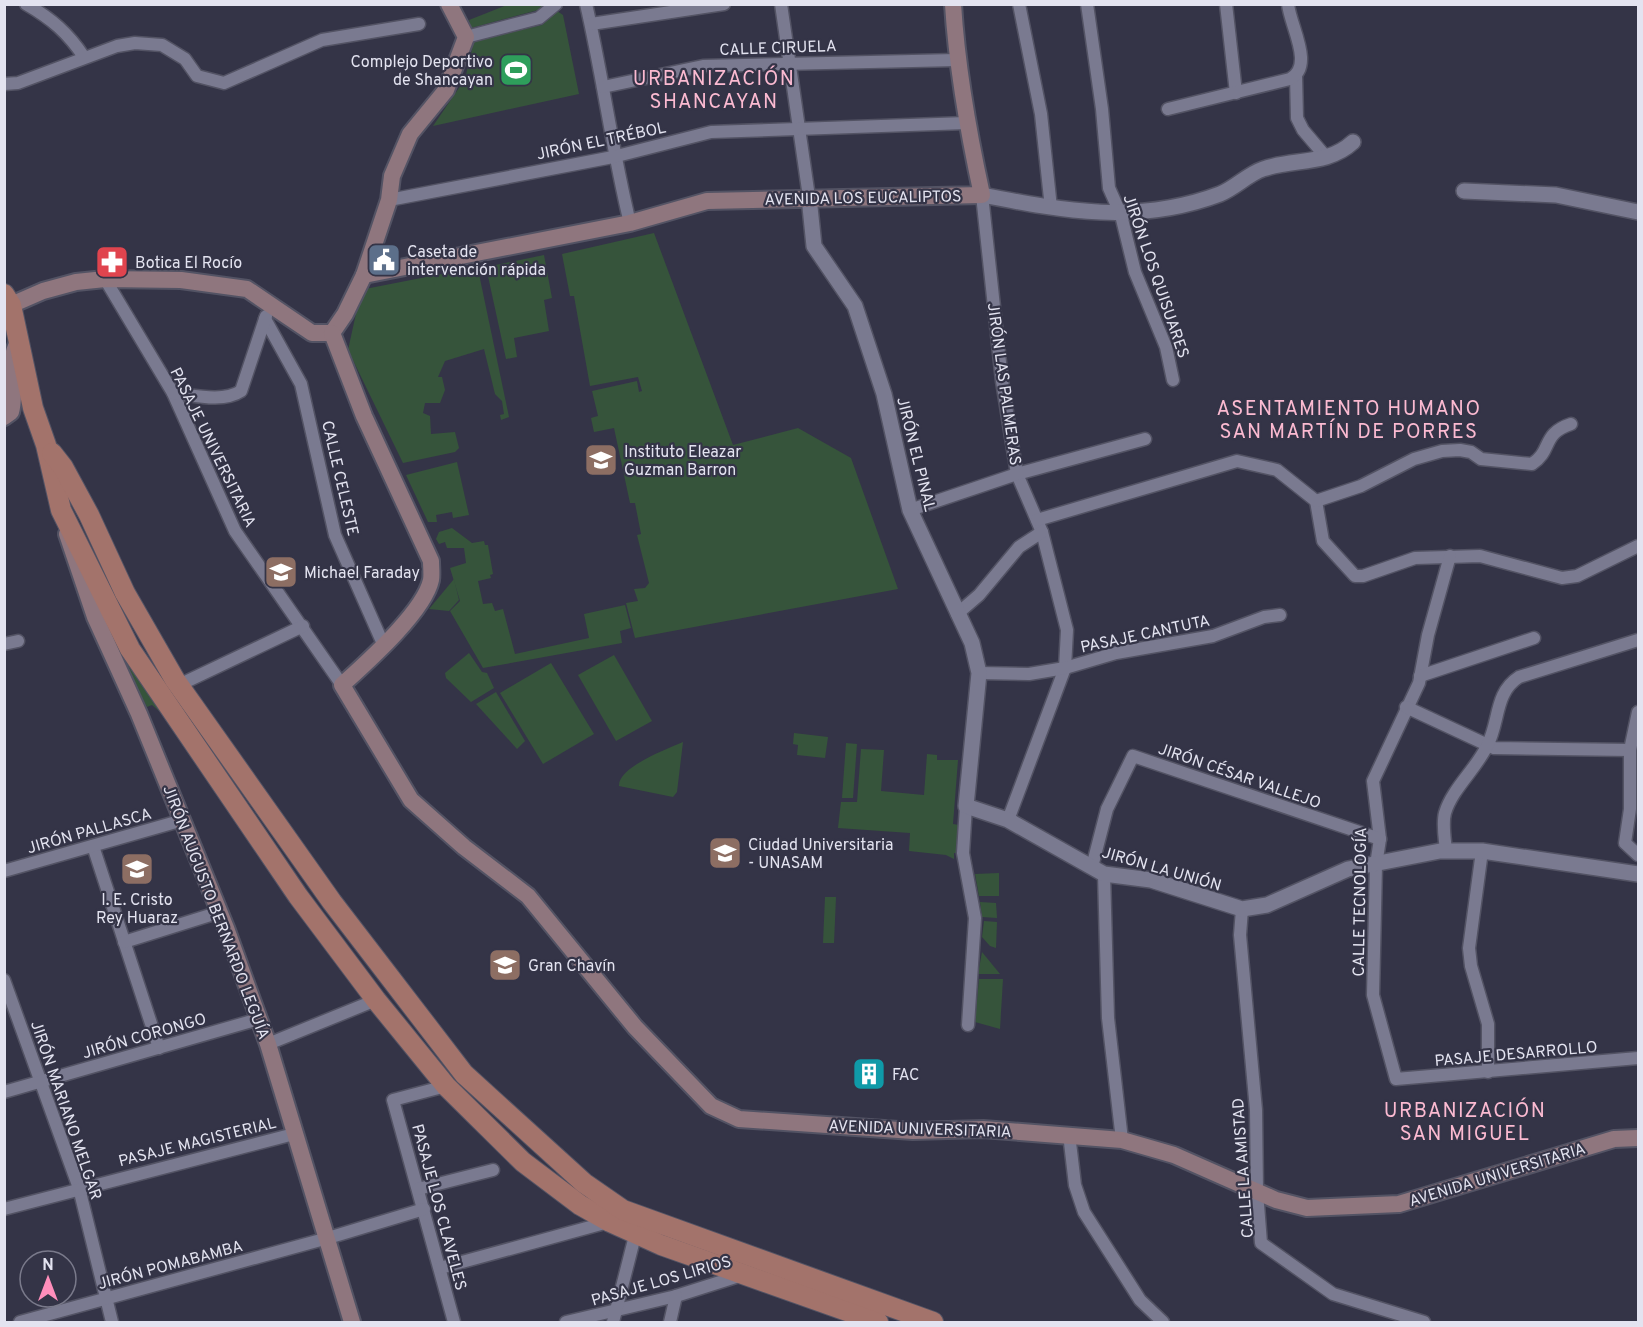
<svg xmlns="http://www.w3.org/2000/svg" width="1643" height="1327" font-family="Overpass,sans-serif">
  <rect width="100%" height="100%" fill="#343447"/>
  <g fill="#36543b">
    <path d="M507 5H547L542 9 471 28 469 20Z"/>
    <path d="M557 11 563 15 579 94 433 126 465 79 474 41 542 25Z"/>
    <path d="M654 233 733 445 798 428 851 458 898 589 635 638 626 603 638 601 634 589 645 588 649 583 637 535 641 534 635 503H630L614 428 594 432 591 418 598 416 592 391 637 381 639 392 642 391 638 377 590 386 574 296H570L562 254Z"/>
    <path d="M544 255 552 298 544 300 549 331 514 338 517 357 506 359 486 267Z"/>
    <path d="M467 269 468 277 479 274 509 417 501 420 500 415 504 414 502 401 495 394 484 349 445 361 438 377H442L445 390 440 403H425L423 413 430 416 431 434 455 432 459 448 455 452 403 463 348 350 357 309 365 289Z"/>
    <path d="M457 462 469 515 453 518 452 512 436 515 437 522H428L406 475Z"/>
    <path d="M452 528 472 543 484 541 485 545H488L493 574 490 575 491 578 478 581 483 604 492 603 495 611 503 609 515 654 589 638 584 614 625 605 631 628 620 631 622 643 483 668 450 611 460 601 450 568 466 563 464 548H447L445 542 439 544 436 539 439 532Z"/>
    <path d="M454 579 459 600 449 611 429 609Z"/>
    <path d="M106 622 166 705 159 711 152 705 147 707 122 659Z"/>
    <path d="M469 653 482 672 487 673 494 688 471 702 446 678 445 673Z"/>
    <path d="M614 655 652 721 616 741 578 675Z"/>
    <path d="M551 663 594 734 543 764 500 693Z"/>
    <path d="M496 692 525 741 517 749 476 704Z"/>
    <path d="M794 733 828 737 825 758 797 755 798 745 793 744Z"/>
    <path d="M683 742 677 792 673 797 619 786C618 767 667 749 683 742Z"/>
    <path d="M846 743 857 744 853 798H842Z"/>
    <path d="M861 749 884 750 881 791 924 795 927 754 937 755V760H958L953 824 959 825 958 853H954V859L946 855 909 851 910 833 838 828 841 802H857Z"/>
    <path d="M999 873V896H979L975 874Z"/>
    <path d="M825 897H836L834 943H823Z"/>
    <path d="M980 902 996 903 997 918 982 917Z"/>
    <path d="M984 921 997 922 996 948 990 946 982 937Z"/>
    <path d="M982 952 1000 974H978Z"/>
    <path d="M979 979H1003L1000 1029 975 1022Z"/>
  </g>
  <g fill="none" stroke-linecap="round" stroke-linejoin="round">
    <g stroke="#535364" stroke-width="15">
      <g id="minor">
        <path d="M26 4C52 19 68 33 84 57"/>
        <path d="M586 4C603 77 612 150 630 223"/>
        <path d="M781 4 809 197"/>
        <path d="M1019 4 1041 114 1051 208"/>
        <path d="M1087 4 1102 109 1109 188 1121 215 1135 272 1166 347 1173 380"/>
        <path d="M1226 4 1236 93"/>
        <path d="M591 24 724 4"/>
        <path d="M466 37 539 18 556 4"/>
        <path d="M1296 76 1297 118 1303 130 1326 157"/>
        <path d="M4 84 18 83 117 46 135 43 162 45 185 59 197 76 224 83 322 40 419 24"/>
        <path d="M603 87 703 66 956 60"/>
        <path d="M1168 109 1290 79C1315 66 1290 26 1288 4"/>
        <path d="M982 195 1002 381 1017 474 1042 532 1067 630 1065 668 1008 820"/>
        <path d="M389 200 613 157 711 132 966 123"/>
        <path d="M105 279 173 393 235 531 342 685"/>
        <path d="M265 319 301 384 335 535 384 646"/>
        <path d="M173 393C193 395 223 403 241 391L266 316"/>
        <path d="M1316 501 1323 541 1355 576H1363L1415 558 1480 556 1562 578 1577 576 1638 546"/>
        <path d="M1316 501 1361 486 1414 459 1442 451 1460 450 1471 452 1481 459 1532 464C1553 450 1541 434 1571 424"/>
        <path d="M910 510 1017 474 1145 439"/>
        <path d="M1037 520 1237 461 1277 470 1316 501"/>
        <path d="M1450 556 1428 635 1419 683 1373 781 1380 839 1376 865 1373 995 1396 1079 1638 1058"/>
        <path d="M957 614 979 595 1019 547 1042 532"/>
        <path d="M4 644 18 641"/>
        <path d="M979 673 1029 674 1065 668 1116 653 1213 636 1264 617 1280 615"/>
        <path d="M1420 676 1534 638"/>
        <path d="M179 685 303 626"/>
        <path d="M1406 707 1494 748 1630 750"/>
        <path d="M1638 712 1630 750V809L1625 843 1638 855"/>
        <path d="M966 806 963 853 975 918 968 1025"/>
        <path d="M93 846 159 1048"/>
        <path d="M1446 851C1445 839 1442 824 1445 813 1452 789 1476 769 1487 746 1500 722 1494 693 1519 677L1638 640"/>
        <path d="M1482 851 1469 948 1471 966 1488 1024V1072"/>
        <path d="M1092 867 1107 809 1133 756 1380 839"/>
        <path d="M4 871 183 820"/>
        <path d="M1104 874 1108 1018 1122 1140"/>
        <path d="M1242 909 1240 935 1256 1110 1257 1192 1261 1243 1333 1294 1424 1322"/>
        <path d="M124 942 220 912"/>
        <path d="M4 980 79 1188 112 1322"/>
        <path d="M268 1044 376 1000"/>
        <path d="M446 1086 393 1100 454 1322"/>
        <path d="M4 1092 259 1019"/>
        <path d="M1069 1134 1075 1185 1084 1212 1140 1300 1163 1322"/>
        <path d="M418 1189 493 1170"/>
        <path d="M4 1209 294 1134"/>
        <path d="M440 1268 612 1221"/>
        <path d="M20 1322 328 1238 424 1209"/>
        <path d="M566 1322 676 1296 742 1275"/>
        <path d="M613 1322 637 1228"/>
        <path d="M670 1322 676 1296"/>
      </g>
    </g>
    <g stroke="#535364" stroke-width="18">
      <g id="tertiary">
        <path d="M1464 191 1556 195 1638 212"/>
        <path d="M982 195C1064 211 1138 225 1220 194 1235 188 1248 174 1263 169 1294 158 1327 166 1353 142"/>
        <path d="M809 197 814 246 855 306 884 394 910 510 972 643 979 673 966 806 1008 820 1104 874 1151 880 1242 909 1267 905 1348 869 1440 851H1482L1638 874"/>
      </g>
    </g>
    <g stroke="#535364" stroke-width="20">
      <g id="secondary">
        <path d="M364 275 630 223 707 201 982 195C968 131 957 69 953 4"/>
        <path d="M11 305 43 291 76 282 105 279 181 280 247 289 312 333H332L345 314 364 275 389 200 392 176 410 134 446 90 466 37 449 4"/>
        <path d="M332 333 364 416 431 561C431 567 432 575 431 580 424 612 366 663 342 685L411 800 464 847 528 896 635 1027 711 1106 739 1119 913 1131 983 1129 1122 1140 1174 1155 1276 1200 1307 1208 1399 1204 1614 1139 1638 1138"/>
        <path d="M4 417 11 412C18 386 4 367 19 340"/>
        <path d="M67 534 95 617 139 714 226 928 268 1044 352 1322"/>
      </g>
    </g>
    <g stroke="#535364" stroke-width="22">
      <g id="primary">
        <path d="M4 294 11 305 33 408 46 445 61 510 130 649 298 896 376 1000 446 1086 523 1162 580 1205 610 1222 661 1245 878 1322"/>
        <path d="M52 453 63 467 89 515 125 593 175 680 332 902 464 1074 584 1183 623 1210 933 1322"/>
      </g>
    </g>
    <use href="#minor" stroke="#7a7a90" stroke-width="12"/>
    <use href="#tertiary" stroke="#7a7a90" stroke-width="15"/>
    <use href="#secondary" stroke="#8f767e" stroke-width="16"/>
    <use href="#primary" stroke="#a3736b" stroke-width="20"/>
  </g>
  <defs>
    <g id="stadium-square" transform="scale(1.725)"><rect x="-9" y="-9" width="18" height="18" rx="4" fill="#2e9e5b" stroke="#343447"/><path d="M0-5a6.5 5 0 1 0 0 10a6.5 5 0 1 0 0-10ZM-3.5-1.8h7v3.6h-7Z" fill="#fff"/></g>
    <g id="civic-square" transform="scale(1.725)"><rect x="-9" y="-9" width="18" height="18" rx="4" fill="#5c6f8a" stroke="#343447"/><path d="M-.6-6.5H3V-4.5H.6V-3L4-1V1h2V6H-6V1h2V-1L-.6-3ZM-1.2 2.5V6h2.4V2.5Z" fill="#fff"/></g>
    <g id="pharmacy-square" transform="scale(1.725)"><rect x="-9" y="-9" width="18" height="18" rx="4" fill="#e0444e" stroke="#343447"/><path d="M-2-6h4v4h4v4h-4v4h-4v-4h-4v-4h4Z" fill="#fff"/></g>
    <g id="university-square" transform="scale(1.725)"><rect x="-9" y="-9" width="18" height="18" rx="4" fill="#8d6e63" stroke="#343447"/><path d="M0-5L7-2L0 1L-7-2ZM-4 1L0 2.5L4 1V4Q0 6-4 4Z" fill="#fff"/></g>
    <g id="school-square" transform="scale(1.725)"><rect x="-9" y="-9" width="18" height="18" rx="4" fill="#8d6e63" stroke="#343447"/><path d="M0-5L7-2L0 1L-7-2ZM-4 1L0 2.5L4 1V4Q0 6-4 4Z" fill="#fff"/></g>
    <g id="building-square" transform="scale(1.725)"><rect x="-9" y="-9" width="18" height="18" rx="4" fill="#0f9aa8" stroke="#343447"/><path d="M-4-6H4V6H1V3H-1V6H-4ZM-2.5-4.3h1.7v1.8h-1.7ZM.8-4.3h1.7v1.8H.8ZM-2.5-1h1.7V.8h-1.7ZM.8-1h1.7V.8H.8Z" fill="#fff"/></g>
  </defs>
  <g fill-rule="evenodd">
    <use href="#stadium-square" x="516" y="70"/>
    <use href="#civic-square" x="384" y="260"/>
    <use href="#pharmacy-square" x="112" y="262"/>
    <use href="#university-square" x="601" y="460"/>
    <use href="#school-square" x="281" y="572"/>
    <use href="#university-square" x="725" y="853"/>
    <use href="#school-square" x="137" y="869"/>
    <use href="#school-square" x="505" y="965"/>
    <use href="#building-square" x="869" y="1074"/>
  </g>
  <g text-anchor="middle" stroke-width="4.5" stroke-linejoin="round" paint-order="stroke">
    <g font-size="16" fill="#e3e3f0" stroke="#343447">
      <text transform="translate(778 47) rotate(-2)" y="6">CALLE CIRUELA</text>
      <text transform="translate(601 140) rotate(-12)" y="6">JIRÓN EL TRÉBOL</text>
      <text transform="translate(863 197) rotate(-1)" y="6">AVENIDA LOS EUCALIPTOS</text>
      <text transform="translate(1157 276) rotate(71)" y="6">JIRÓN LOS QUISUARES</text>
      <text transform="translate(1005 384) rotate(82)" y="6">JIRÓN LAS PALMERAS</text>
      <text transform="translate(214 447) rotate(64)" y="6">PASAJE UNIVERSITARIA</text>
      <text transform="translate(917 454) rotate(76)" y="6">JIRÓN EL PINAL</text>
      <text transform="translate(341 478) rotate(77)" y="6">CALLE CELESTE</text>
      <text transform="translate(1145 633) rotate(-12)" y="6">PASAJE CANTUTA</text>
      <text transform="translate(1240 775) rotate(19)" y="6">JIRÓN CÉSAR VALLEJO</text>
      <text transform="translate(89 830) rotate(-16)" y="6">JIRÓN PALLASCA</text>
      <text transform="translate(1162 868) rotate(16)" y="6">JIRÓN LA UNIÓN</text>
      <text transform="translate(1359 902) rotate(-89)" y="6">CALLE TECNOLOGÍA</text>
      <text transform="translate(217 912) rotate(69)" y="6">JIRÓN AUGUSTO BERNARDO LEGUÍA</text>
      <text transform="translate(144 1035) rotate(-16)" y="6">JIRÓN CORONGO</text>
      <text transform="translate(1516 1053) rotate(-5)" y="6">PASAJE DESARROLLO</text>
      <text transform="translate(67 1110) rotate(71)" y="6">JIRÓN MARIANO MELGAR</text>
      <text transform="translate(920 1128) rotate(2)" y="6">AVENIDA UNIVERSITARIA</text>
      <text transform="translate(197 1141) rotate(-14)" y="6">PASAJE MAGISTERIAL</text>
      <text transform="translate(1242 1168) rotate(-94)" y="6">CALLE LA AMISTAD</text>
      <text transform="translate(1497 1174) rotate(-17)" y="6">AVENIDA UNIVERSITARIA</text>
      <text transform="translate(440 1207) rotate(75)" y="6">PASAJE LOS CLAVELES</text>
      <text transform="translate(170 1264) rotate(-15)" y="6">JIRÓN POMABAMBA</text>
      <text transform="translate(661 1280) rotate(-16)" y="6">PASAJE LOS LIRIOS</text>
    </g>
    <g font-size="16" fill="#e3e3f0" stroke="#343447" text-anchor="start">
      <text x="493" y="67" text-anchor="end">Complejo Deportivo<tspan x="493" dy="18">de Shancayan</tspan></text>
      <text x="407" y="257">Caseta de<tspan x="407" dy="18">intervención rápida</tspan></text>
      <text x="135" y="268">Botica El Rocío</text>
      <text x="624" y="457">Instituto Eleazar<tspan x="624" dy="18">Guzman Barron</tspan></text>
      <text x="304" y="578">Michael Faraday</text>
      <text x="748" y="850">Ciudad Universitaria<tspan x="748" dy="18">- UNASAM</tspan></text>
      <text x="137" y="905" text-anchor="middle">I. E. Cristo<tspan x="137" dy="18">Rey Huaraz</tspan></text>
      <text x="528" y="971">Gran Chavín</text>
      <text x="892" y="1080">FAC</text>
    </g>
    <g font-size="20" letter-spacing="1.5" fill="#fbbad1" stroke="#343447">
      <text x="714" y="85">URBANIZACIÓN<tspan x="714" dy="23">SHANCAYAN</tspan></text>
      <text x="1349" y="415">ASENTAMIENTO HUMANO<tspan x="1349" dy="23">SAN MARTÍN DE PORRES</tspan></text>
      <text x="1465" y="1117">URBANIZACIÓN<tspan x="1465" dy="23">SAN MIGUEL</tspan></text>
    </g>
  </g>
  <rect width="1643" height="1327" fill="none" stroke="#e3e3f0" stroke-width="12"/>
  <g transform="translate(48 1279)"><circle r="28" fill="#343447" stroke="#7a7a8b" stroke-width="1.5"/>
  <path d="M0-4.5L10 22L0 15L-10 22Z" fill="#ff8ebb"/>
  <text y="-9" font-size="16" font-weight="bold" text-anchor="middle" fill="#e3e3f0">N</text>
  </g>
</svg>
